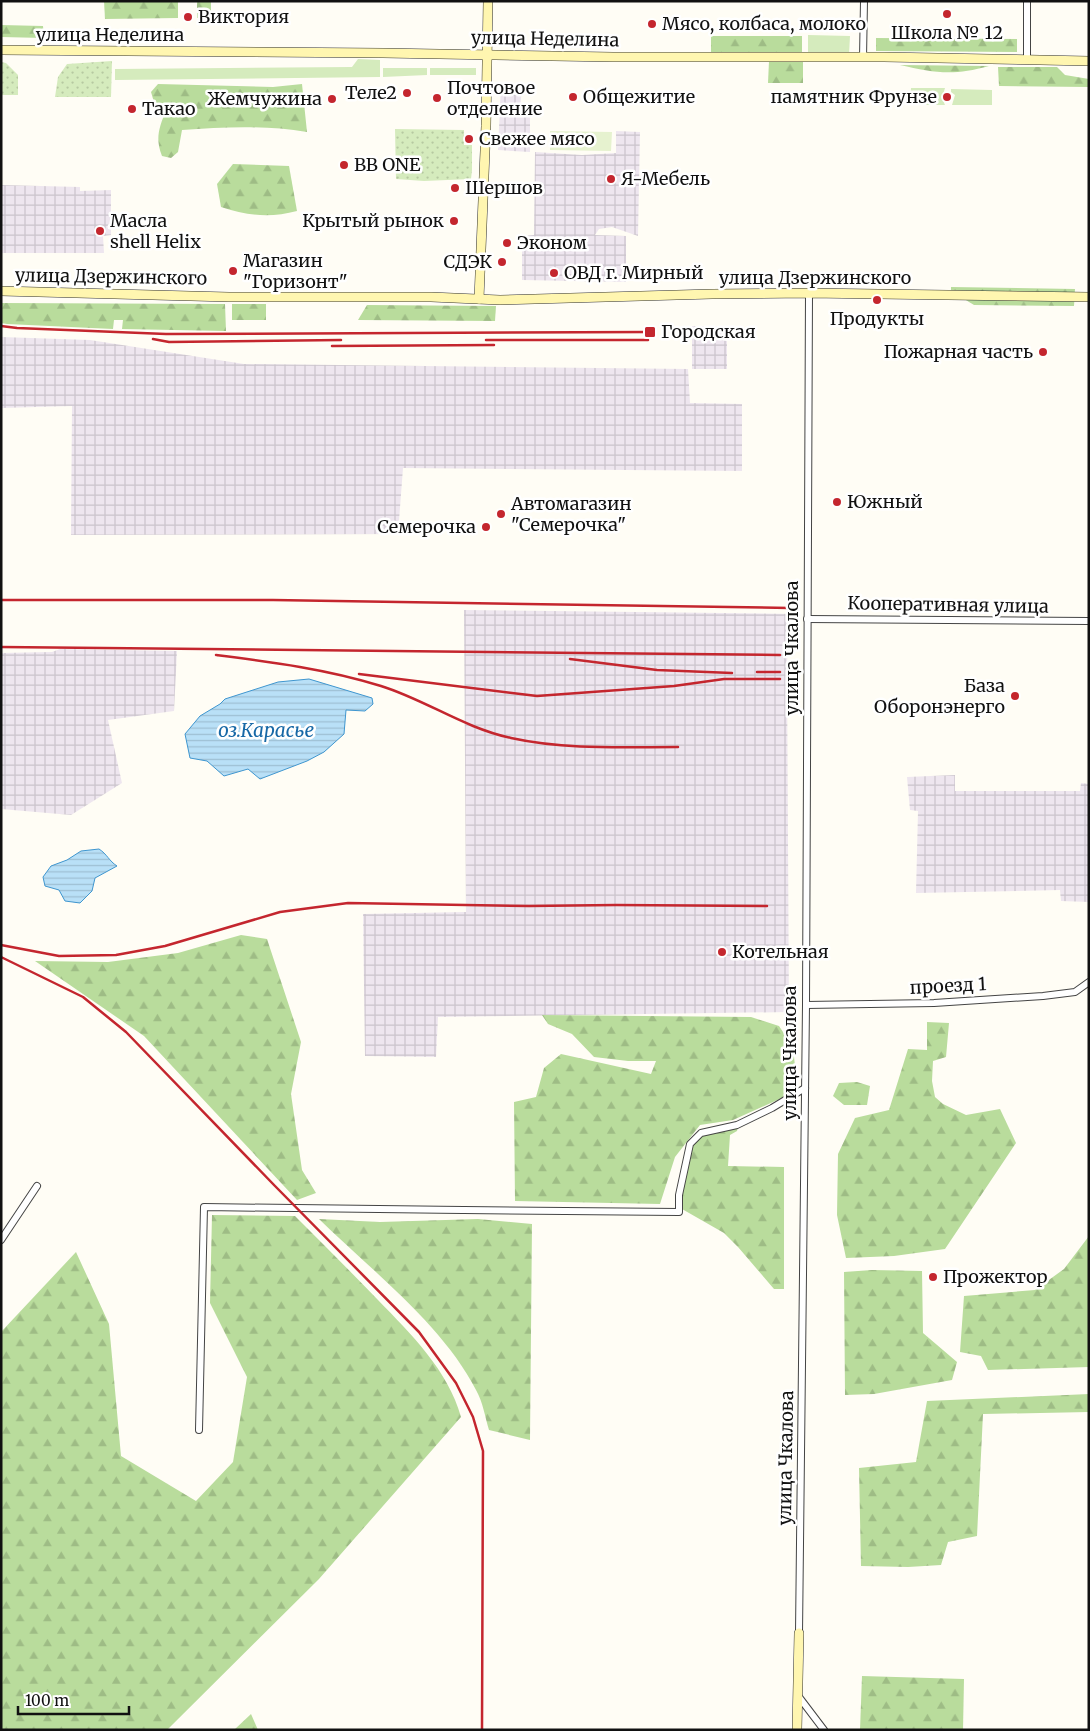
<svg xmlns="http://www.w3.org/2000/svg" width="1090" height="1731" font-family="Merriweather,serif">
  <defs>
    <pattern id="industrial-grid" width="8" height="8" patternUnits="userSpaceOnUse" patternTransform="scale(1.25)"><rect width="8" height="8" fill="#eee6ef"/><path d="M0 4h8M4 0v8" fill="none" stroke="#cbc4cc"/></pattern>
    <pattern id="forest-firs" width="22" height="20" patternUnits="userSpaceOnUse" patternTransform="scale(1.25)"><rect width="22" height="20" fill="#b9dc9c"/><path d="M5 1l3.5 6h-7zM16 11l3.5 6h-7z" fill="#9ebc85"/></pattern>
    <pattern id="park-dots" width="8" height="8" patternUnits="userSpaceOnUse" patternTransform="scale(1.25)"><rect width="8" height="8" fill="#d5ebbd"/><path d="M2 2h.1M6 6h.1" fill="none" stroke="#b6c8a1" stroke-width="1.8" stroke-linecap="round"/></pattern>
    <pattern id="water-rules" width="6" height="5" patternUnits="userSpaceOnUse" patternTransform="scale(1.25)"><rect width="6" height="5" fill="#b9e0f7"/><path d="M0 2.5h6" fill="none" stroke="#9ebfd3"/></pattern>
  </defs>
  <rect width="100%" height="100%" fill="#fffdf5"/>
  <g fill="url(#industrial-grid)">
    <path d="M501 84 522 85 520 111H530V152L498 150Z"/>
    <path d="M616 131 640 132 638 236 612 227 599 229 595 235 626 236V282L522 280V236L534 235 535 152 582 155 616 153Z"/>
    <path d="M1 185 80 187V191L111 190V235L103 236 104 253H1Z"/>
    <path d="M692 326H722V340L727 341V369H692Z"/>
    <path d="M1 337 90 340 244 364 688 369 690 403 742 404V471L403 468 398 534 71 535 72 406 1 408Z"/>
    <path d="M464 610 796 614 795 629H788L787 670 789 1012 438 1017 436 1057 365 1056 363 914 466 912Z"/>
    <path d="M60 649 177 651 174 711 108 720 122 783 71 815 1 809V653L52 652Z"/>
    <path d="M955 775V791H1080L1081 783 1089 784V902L1061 901 1060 890 916 893 918 811 910 810 907 777Z"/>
  </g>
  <g fill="#d5ebbd">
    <path d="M808 35 850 36 849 55 808 54Z"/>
    <path d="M358 59 380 60V77L115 80V69L352 67Z"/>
    <path d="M383 68H427V75L383 77Z"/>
    <rect x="430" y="68" width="46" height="7"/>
    <path d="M911 88H945L942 98 945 105H910Z"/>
    <path d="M951 89 992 90V105H952L955 95 951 92Z"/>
  </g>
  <g fill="url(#forest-firs)">
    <path d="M104 1H178V18L105 19Z"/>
    <rect x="197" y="1" width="14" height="17"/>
    <path d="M1 25 43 26 44 38 1 37Z"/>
    <path d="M711 36H802V55L711 56Z"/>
    <path d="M876 38 1017 39V52L876 51Z"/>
    <path d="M769 61H803V83H768Z"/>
    <path d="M900 65 989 66C954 76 934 73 900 65Z"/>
    <path d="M998 67H1057L1065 75 1089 79V87L999 86Z"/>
    <path d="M158 84 273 87 302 84 307 132C265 125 224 127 182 130L178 152 171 158 162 156C155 139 159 127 166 111L156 109 151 92Z"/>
    <path d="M233 164 289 166 297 211C271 218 247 216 221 207L217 184Z"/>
    <path d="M951 287 1075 289 1074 306 974 305 951 291Z"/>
    <path d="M1 303 225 304 226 331 122 329 123 320H114L113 329 7 324 1 323Z"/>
    <rect x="232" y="304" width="34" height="16"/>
    <path d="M367 305 496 306 495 321 358 320Z"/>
    <path d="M241 935 267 939 301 1042 291 1094 302 1170 316 1193 297 1200 144 1036 35 961 108 962 178 953Z"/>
    <path d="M542 1015 751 1017 779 1026 793 1047 796 1076 784 1097 733 1120 700 1125 675 1157 660 1204 515 1201 514 1102 536 1097 544 1068 561 1054 651 1074 656 1061H628L594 1057 572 1034 548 1024Z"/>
    <path d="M927 1022 949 1023 946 1057 933 1061 932 1081 935 1097 943 1104 966 1115 1000 1109 1016 1143 945 1249 894 1256 846 1258 837 1215 838 1154 855 1118 889 1110 908 1049 927 1050Z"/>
    <path d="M857 1082 870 1086 867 1105H844L833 1096 839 1083Z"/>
    <path d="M738 1127 737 1131 730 1135 728 1166 784 1167V1289H774L738 1247 724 1233 682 1209C683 1191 685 1144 703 1135 711 1131 729 1129 738 1127Z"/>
    <path d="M212 1215 295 1216C323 1244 351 1272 378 1300 411 1334 448 1370 461 1417L319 1579 167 1730H1V1332L76 1252 109 1324 121 1456 196 1501 233 1462 247 1377 210 1303Z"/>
    <path d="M319 1219 380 1222 478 1219 532 1224 530 1440 489 1430C485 1417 483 1402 476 1390 443 1325 371 1270 319 1219Z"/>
    <path d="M1089 1236V1367L988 1370 981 1356 960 1352 964 1296 1035 1290 1064 1269Z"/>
    <path d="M872 1270 922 1271 923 1333 957 1362 952 1380 874 1394 845 1395 844 1272Z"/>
    <path d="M1089 1394V1412L983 1414 977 1536 948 1542 941 1565 908 1567 861 1566 859 1468 916 1462 927 1401Z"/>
    <path d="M862 1676 964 1679 963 1730H860Z"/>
    <path d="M251 1714 258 1730H234Z"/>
  </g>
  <g fill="url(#park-dots)">
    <path d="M112 61 111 97H55L58 77 67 64Z"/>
    <path d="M1 62 6 63 18 75V95H1Z"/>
    <path d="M395 129 464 130V145H472V170L471 179 424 181 396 179Z"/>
  </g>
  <path fill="#e6f2cf" d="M550 131 612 132 611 151 550 150Z"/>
  <g fill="url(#water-rules)" stroke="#3f96cf">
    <path d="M309 679 372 698 373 704 365 711 346 710 344 734 324 752 307 761 260 779 248 769 224 776 207 761 190 758 185 734 200 716 220 704 225 699 278 682Z"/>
    <path d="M99 849C107 854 109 861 117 866L95 878 92 891 80 903 65 901 59 890 45 886 43 877 51 866 67 860 81 851Z"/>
  </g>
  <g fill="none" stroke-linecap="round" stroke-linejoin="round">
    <g stroke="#444" stroke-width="8">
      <g id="street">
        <path d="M863 58 864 1"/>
        <path d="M1027 60V1"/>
        <path d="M807 619 1089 621"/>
        <path d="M806 1005 934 1003 1043 996 1075 992 1089 982"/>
        <path d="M1 1240 37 1186"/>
        <path d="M199 1430 204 1207C362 1210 521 1210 679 1212V1195L690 1144 701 1133 737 1125 772 1108 805 1088"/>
        <path d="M799 1633 806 1005 809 293"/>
        <path d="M799 1697 824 1730"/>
      </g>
    </g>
    <g stroke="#333" stroke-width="10">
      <g id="secondary">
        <path d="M1 50 383 53 613 57H884L1089 61"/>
        <path d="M1 291 229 297H431L500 300 712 294 809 293 1089 297"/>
        <path d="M479 299 486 126 488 1"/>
        <path d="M797 1730 799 1633"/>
      </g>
    </g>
    <use href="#street" stroke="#fff" stroke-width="6"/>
    <use href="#secondary" stroke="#fff6b0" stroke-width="9"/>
    <g stroke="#c4262e" stroke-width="2.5">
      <path d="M1 326 17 328 166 334 650 332"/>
      <path d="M153 339 169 342 341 340"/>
      <path d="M486 340H648"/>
      <path d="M332 346 494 345"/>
      <path d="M1 600H273L790 608"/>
      <path d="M1 647 780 655"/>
      <path d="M216 655C271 662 327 669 381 686 426 700 464 728 511 738 566 750 622 747 678 747"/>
      <path d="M570 659 657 670 732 673"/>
      <path d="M757 672H780"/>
      <path d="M359 674 537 696 674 686 724 679H780"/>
      <path d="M1 945 59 956 116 955 165 946 280 912 348 903 529 906 616 905 767 906"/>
      <path d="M1 957 83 997 126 1032 275 1186 419 1332 456 1383 473 1417 483 1451 482 1730"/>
    </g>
  </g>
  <g fill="#c4262e" stroke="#fff" stroke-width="2">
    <circle cx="947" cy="14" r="5"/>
    <circle cx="188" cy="17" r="5"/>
    <circle cx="652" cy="24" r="5"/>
    <circle cx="407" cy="93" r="5"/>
    <circle cx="573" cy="97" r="5"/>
    <circle cx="947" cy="97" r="5"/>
    <circle cx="437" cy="98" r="5"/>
    <circle cx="332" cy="99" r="5"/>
    <circle cx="132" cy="109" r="5"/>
    <circle cx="469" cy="139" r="5"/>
    <circle cx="344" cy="165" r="5"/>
    <circle cx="611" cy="179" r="5"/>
    <circle cx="455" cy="188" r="5"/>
    <circle cx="454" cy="221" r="5"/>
    <circle cx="100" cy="231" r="5"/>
    <circle cx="507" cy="243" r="5"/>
    <circle cx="502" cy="262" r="5"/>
    <circle cx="233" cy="271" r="5"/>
    <circle cx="554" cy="273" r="5"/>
    <circle cx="877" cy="300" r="5"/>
    <rect x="644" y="326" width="12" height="12" rx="2.5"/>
    <circle cx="1043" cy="352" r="5"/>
    <circle cx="837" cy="502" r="5"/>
    <circle cx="501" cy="514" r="5"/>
    <circle cx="486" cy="527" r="5"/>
    <circle cx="1015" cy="696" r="5"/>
    <circle cx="722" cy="952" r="5"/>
    <circle cx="933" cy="1277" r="5"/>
  </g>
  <g text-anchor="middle" stroke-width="5" stroke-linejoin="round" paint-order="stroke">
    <g font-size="18" fill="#111" stroke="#fff" text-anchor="start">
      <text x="198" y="23">Виктория</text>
      <text x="662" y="30">Мясо, колбаса, молоко</text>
      <text x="947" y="39" text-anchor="middle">Школа № 12</text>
      <text x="447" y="94">Почтовое<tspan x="447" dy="21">отделение</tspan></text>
      <text x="397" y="99" text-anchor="end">Теле2</text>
      <text x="583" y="103">Общежитие</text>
      <text x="937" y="103" text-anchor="end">памятник Фрунзе</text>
      <text x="322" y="105" text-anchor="end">Жемчужина</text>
      <text x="142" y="115">Такао</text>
      <text x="479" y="145">Свежее мясо</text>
      <text x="354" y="171">BB ONE</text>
      <text x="621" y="185">Я-Мебель</text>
      <text x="465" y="194">Шершов</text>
      <text x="110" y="227">Масла<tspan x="110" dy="21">shell Helix</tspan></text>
      <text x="444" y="227" text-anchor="end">Крытый рынок</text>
      <text x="517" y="249">Эконом</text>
      <text x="243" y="267">Магазин<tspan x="243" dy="21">"Горизонт"</tspan></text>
      <text x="492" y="268" text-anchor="end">СДЭК</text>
      <text x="564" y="279">ОВД г. Мирный</text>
      <text x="877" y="325" text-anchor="middle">Продукты</text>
      <text x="661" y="338">Городская</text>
      <text x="1033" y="358" text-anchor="end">Пожарная часть</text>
      <text x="847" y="508">Южный</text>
      <text x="511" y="510">Автомагазин<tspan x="511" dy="21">"Семерочка"</tspan></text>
      <text x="476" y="533" text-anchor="end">Семерочка</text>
      <text x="1005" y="692" text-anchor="end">База<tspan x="1005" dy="21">Оборонэнерго</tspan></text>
      <text x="732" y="958">Котельная</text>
      <text x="943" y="1283">Прожектор</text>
    </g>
    <g font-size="18" fill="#111" stroke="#fff">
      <text x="110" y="41">улица Неделина</text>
      <text transform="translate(545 39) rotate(1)" y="6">улица Неделина</text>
      <text transform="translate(111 277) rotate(1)" y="6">улица Дзержинского</text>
      <text x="815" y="284">улица Дзержинского</text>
      <text transform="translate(948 605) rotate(1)" y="6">Кооперативная улица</text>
      <text transform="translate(792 648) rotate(-90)" y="6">улица Чкалова</text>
      <text transform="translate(948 986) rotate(-3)" y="6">проезд 1</text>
      <text transform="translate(790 1053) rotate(-90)" y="6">улица Чкалова</text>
      <text transform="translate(786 1458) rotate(-89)" y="6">улица Чкалова</text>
    </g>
    <g font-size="19" font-style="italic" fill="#1768a6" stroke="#fff">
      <text x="266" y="737">оз.Карасье</text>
    </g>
  </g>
  <rect width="1090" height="1731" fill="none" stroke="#111111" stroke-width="5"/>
  <path d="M18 1706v8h111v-8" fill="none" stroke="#111111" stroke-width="2.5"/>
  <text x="25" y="1706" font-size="15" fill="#111111" stroke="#ffffff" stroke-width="4" paint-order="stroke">100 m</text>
</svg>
